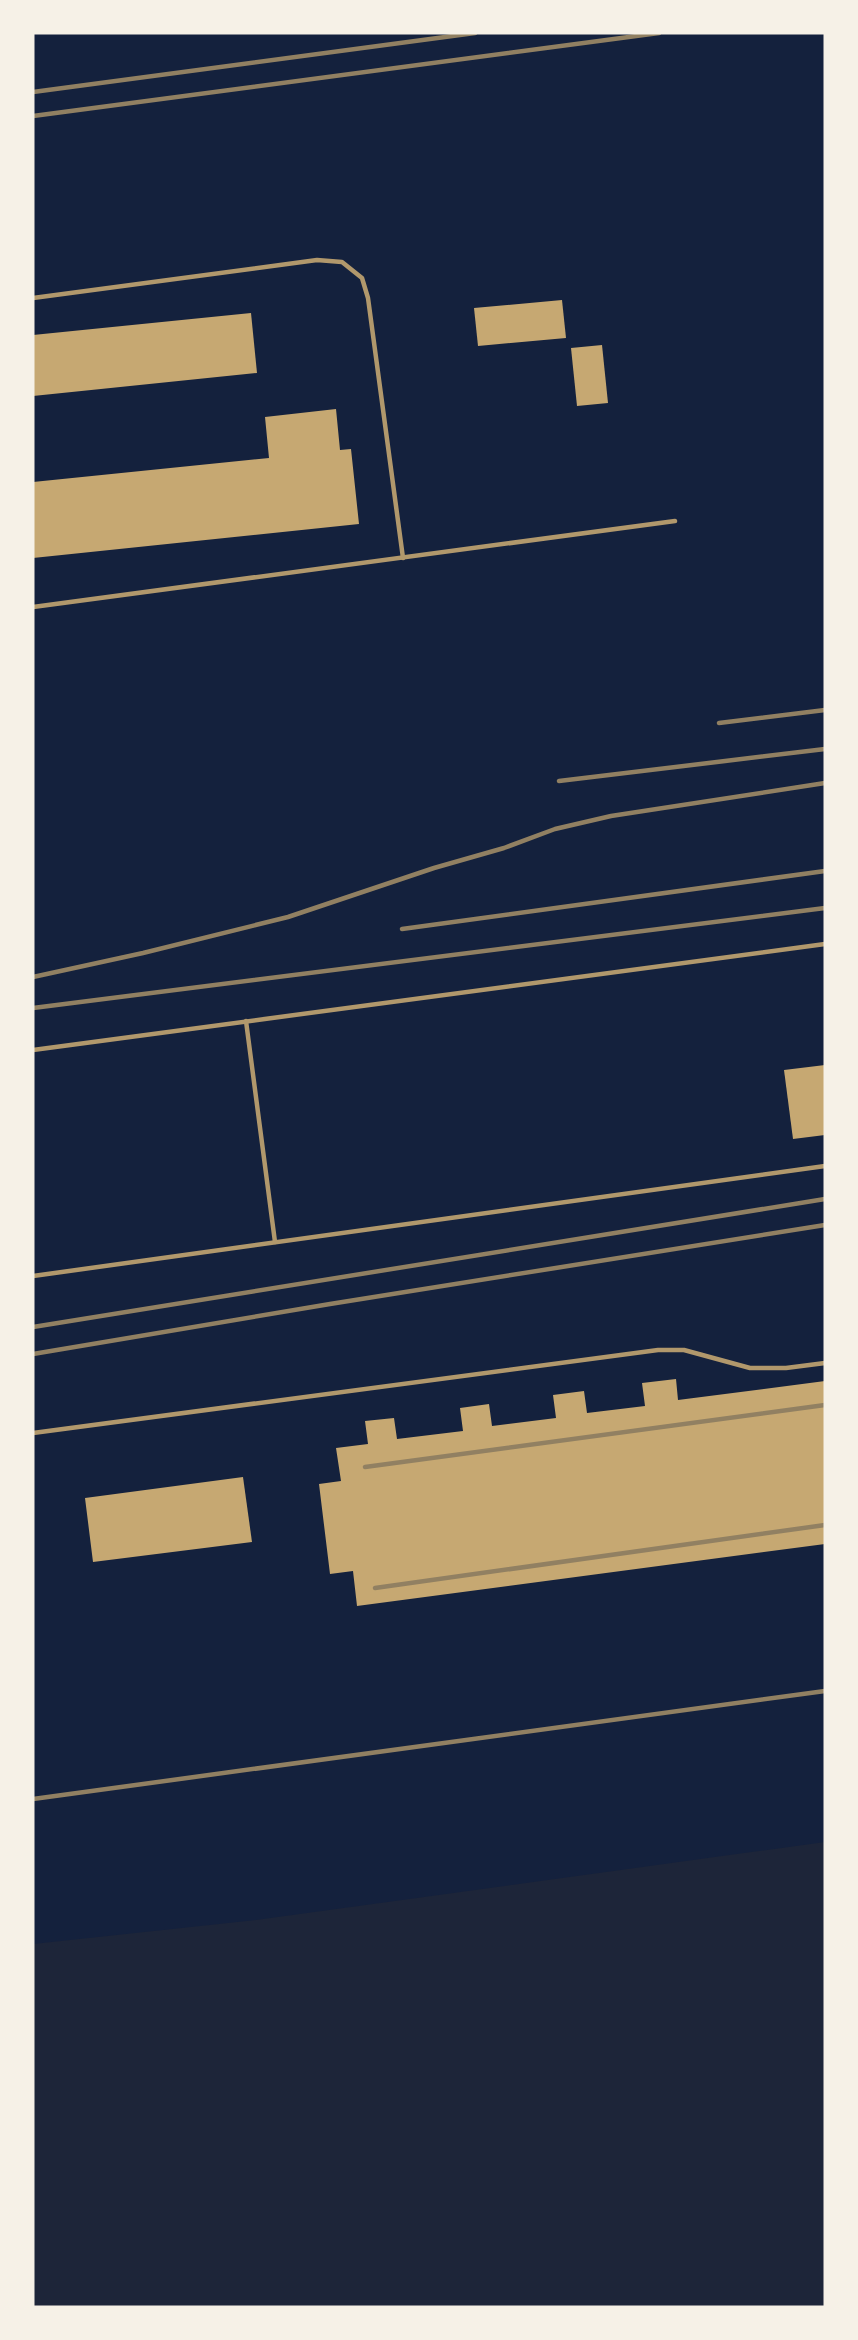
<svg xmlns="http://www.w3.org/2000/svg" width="858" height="2340" font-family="'Alegreya Sans',sans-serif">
  <rect width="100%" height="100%" fill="#14213d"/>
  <path fill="#1d2539" d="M825 1842V2307H33V1944L256 1920Z"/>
  <g fill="#c6a872">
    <path d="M562 300 566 338 478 346 474 308Z"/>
    <path d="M251 313 257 373 33 396V335Z"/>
    <path d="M602 345 608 403 577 406 571 348Z"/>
    <path d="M336 409 340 450 351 449 359 524 33 558V482L269 458 265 417Z"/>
    <path d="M825 1065V1135L793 1139 784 1070Z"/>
    <path d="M676 1379 678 1400 825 1381V1544L357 1606 353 1571 330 1574 319 1484 341 1481 336 1448 368 1444 365 1421 394 1418 397 1439 463 1431 460 1408 489 1404 492 1426 556 1418 553 1395 584 1391 587 1413 645 1406 642 1383Z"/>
    <path d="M243 1477 252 1542 93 1562 85 1498Z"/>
  </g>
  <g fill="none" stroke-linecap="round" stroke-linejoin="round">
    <g stroke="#b1986c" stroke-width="4.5">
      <path d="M33 298 317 260 342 262 362 278 368 298 403 558"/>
      <path d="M33 607 675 521"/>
      <path d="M246 1021 275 1242"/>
      <path d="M33 1050 825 944"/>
      <path d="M33 1276 825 1166"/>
      <path d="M33 1433 658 1350H684L750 1368H786L825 1363"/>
    </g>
    <g stroke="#918062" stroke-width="4.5">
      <path d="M33 92 475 33"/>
      <path d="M33 116 659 33"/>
      <path d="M719 723 825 710"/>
      <path d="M559 781 825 749"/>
      <path d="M402 929 825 871"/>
      <path d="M33 977 143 953 288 917 434 868 504 848 555 829 611 816 825 783"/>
      <path d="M33 1008 825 908"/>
      <path d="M33 1327 825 1199"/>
      <path d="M33 1354 330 1304 825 1225"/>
      <path d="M365 1467 825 1405"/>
      <path d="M375 1588 825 1525"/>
      <path d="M33 1799 825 1691"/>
    </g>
  </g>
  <rect width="858" height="2340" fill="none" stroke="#f6f1e7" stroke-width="69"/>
</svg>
